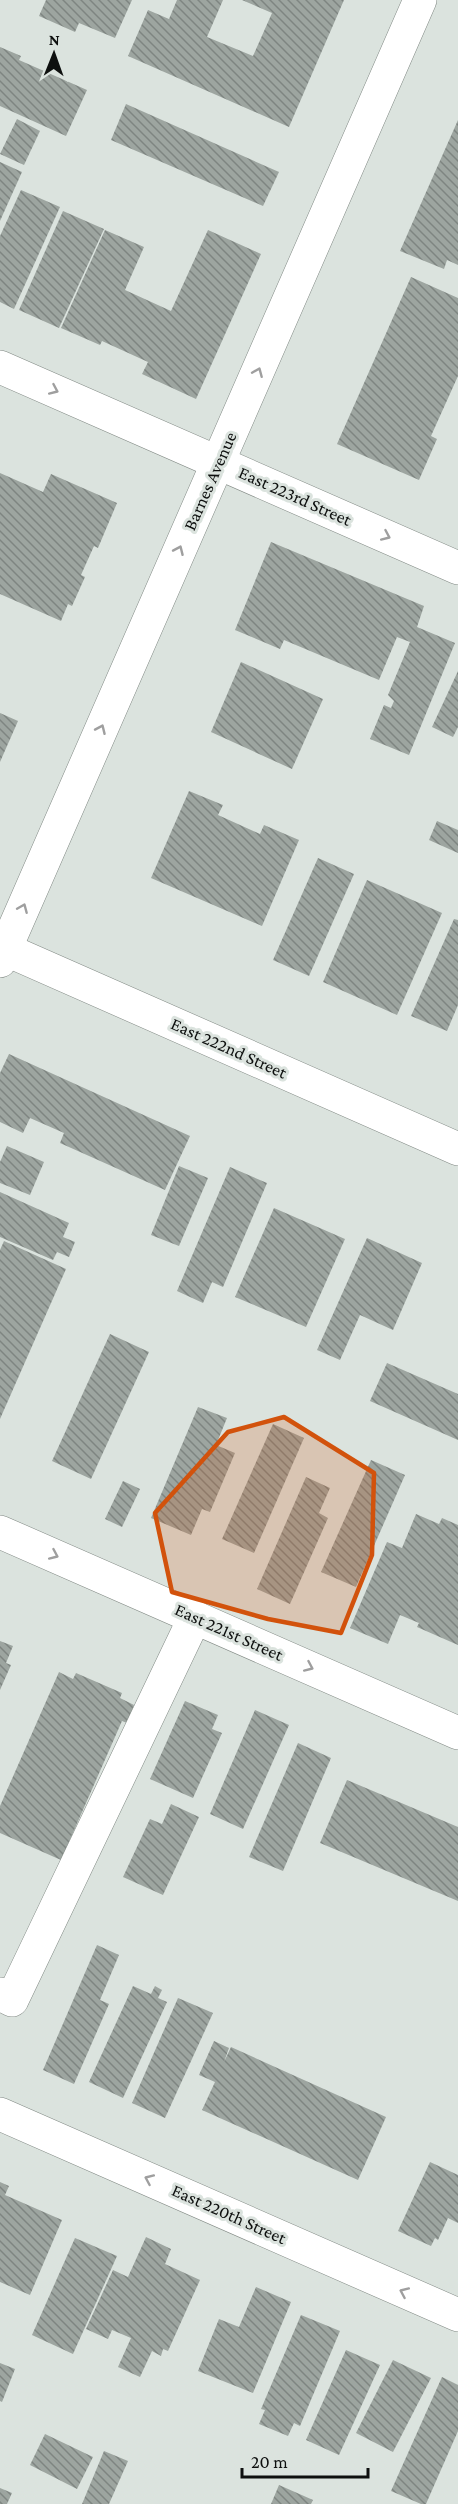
<svg xmlns="http://www.w3.org/2000/svg" width="458" height="2504" font-family="'Crimson Pro',serif">
  <defs>
    <pattern id="building-back-hatch" width="6" height="6" patternUnits="userSpaceOnUse" patternTransform="scale(1.5)"><rect width="6" height="6" fill="#9da5a0"/><path d="M-1 5l2 2M0 0l6 6M5-1l2 2" fill="none" stroke="#7e8581"/></pattern>
  </defs>
  <rect width="100%" height="100%" fill="#dbe3de"/>
  <g fill="url(#building-back-hatch)">
    <path d="M46 0H132L115 38 79 23 75 32 39 16Z"/>
    <path d="M177 0H223L207 37 253 56 272 13 242 0H344L289 127 128 56 148 10 169 19Z"/>
    <path d="M0 47 21 56 19 60 87 90 66 136 0 106Z"/>
    <path d="M126 104 279 172 263 206 111 140Z"/>
    <path d="M17 119 40 131 24 165 0 154Z"/>
    <path d="M458 120V265L447 260 444 269 400 251Z"/>
    <path d="M0 162 22 172 0 221Z"/>
    <path d="M21 190 60 207 14 309 0 302V236Z"/>
    <path d="M63 211 104 229 59 328 19 310Z"/>
    <path d="M105 230 144 247 125 290 171 311 208 230 261 254 196 399 142 374 148 362 102 341 100 345 61 328Z"/>
    <path d="M411 277 458 298V376L431 436 437 439 419 480 337 444Z"/>
    <path d="M0 473 43 492 51 474 117 503 98 548 94 546 81 575 85 577 72 606 68 604 61 621 0 594Z"/>
    <path d="M271 542 424 606 417 627 455 643 409 755 370 739 384 705 391 708 394 701 388 695 410 642 397 637 379 680 284 640 280 649 235 630Z"/>
    <path d="M241 662 323 699 292 769 211 732Z"/>
    <path d="M458 671V727L453 737 432 727Z"/>
    <path d="M0 713 18 721 0 762Z"/>
    <path d="M189 791 223 805 218 815 260 834 264 825 299 840 262 926 151 878Z"/>
    <path d="M437 821 458 830V853L429 840Z"/>
    <path d="M318 858 354 874 309 976 273 960Z"/>
    <path d="M367 880 442 913 397 1015 323 982Z"/>
    <path d="M454 919 458 920V1005L447 1031 411 1016Z"/>
    <path d="M9 1054 190 1136 165 1190 60 1143 64 1133 30 1118 23 1133 0 1122V1073Z"/>
    <path d="M7 1146 44 1162 30 1195 0 1183V1162Z"/>
    <path d="M179 1166 208 1178 179 1246 151 1235Z"/>
    <path d="M230 1167 267 1183 223 1287 212 1282 203 1303 177 1291Z"/>
    <path d="M0 1192 69 1223 63 1237 75 1242 69 1257 57 1252 53 1260 0 1237Z"/>
    <path d="M274 1208 345 1239 306 1327 235 1297Z"/>
    <path d="M367 1238 422 1263 393 1330 360 1315 340 1360 317 1350Z"/>
    <path d="M4 1241 66 1269 0 1419V1250Z"/>
    <path d="M110 1334 149 1352 91 1479 52 1461Z"/>
    <path d="M387 1363 458 1394V1440L370 1401Z"/>
    <path d="M198 1407 227 1418 216 1445 235 1453 210 1512 202 1509 191 1535 151 1518Z"/>
    <path d="M273 1424 304 1438 254 1553 222 1539Z"/>
    <path d="M371 1460 405 1475 356 1587 321 1572Z"/>
    <path d="M306 1477 330 1488 319 1513 328 1518 290 1604 257 1589Z"/>
    <path d="M123 1481 140 1489 122 1527 105 1519Z"/>
    <path d="M416 1514 439 1524 442 1518 458 1525V1645L417 1627 419 1623 400 1615 388 1644 350 1628 387 1542 402 1548Z"/>
    <path d="M0 1641 13 1646 6 1663 11 1665 0 1690Z"/>
    <path d="M59 1672 73 1679 76 1673 122 1693 120 1698 134 1705 127 1723 122 1721 61 1860 0 1833V1806Z"/>
    <path d="M185 1701 218 1715 212 1729 222 1733 193 1798 150 1779Z"/>
    <path d="M255 1710 289 1725 243 1829 210 1814Z"/>
    <path d="M298 1743 331 1758 283 1871 249 1857Z"/>
    <path d="M347 1780 458 1827V1901L320 1843Z"/>
    <path d="M171 1804 199 1817 163 1895 123 1877 150 1819 162 1824Z"/>
    <path d="M97 1945 119 1955 100 2000 109 2004 74 2084 43 2070Z"/>
    <path d="M133 1986 151 1994 155 1986 162 1990 158 1998 167 2002 123 2098 89 2082Z"/>
    <path d="M178 1998 213 2013 165 2118 132 2103Z"/>
    <path d="M214 2041 229 2048 224 2062 231 2047 386 2117 358 2180 202 2110 215 2082 199 2075Z"/>
    <path d="M430 2162 458 2175V2223L448 2218 438 2240 435 2238 431 2246 398 2231Z"/>
    <path d="M0 2182 9 2186 5 2195 62 2220 30 2295 0 2282Z"/>
    <path d="M146 2237 171 2249 165 2264 200 2280 168 2351 163 2349 161 2356 152 2351 140 2377 118 2367 131 2338 112 2330 108 2339 86 2329 113 2270 128 2277Z"/>
    <path d="M75 2238 117 2256 73 2354 32 2335Z"/>
    <path d="M256 2287 291 2302 253 2393 198 2371 219 2319 239 2327Z"/>
    <path d="M301 2315 340 2331 300 2426 294 2423 288 2436 259 2424 265 2410 261 2409Z"/>
    <path d="M346 2350 380 2365 339 2455 306 2440Z"/>
    <path d="M393 2360 431 2378 393 2452 356 2433Z"/>
    <path d="M0 2363 15 2369 2 2402 0 2401Z"/>
    <path d="M442 2377 458 2385V2431L426 2504H421L391 2491Z"/>
    <path d="M45 2434 93 2457 77 2489 30 2465Z"/>
    <path d="M104 2451 128 2461 109 2504H82Z"/>
    <path d="M279 2485 313 2500 311 2504H271Z"/>
    <path d="M0 2488 12 2493 7 2504H0Z"/>
  </g>
  <g fill="none" stroke-linecap="round" stroke-linejoin="round">
    <g stroke="#828a85" stroke-width="34">
      <g id="minor">
        <path d="M0 367 458 568"/>
        <path d="M0 947 458 1149"/>
        <path d="M0 961 420 0"/>
        <path d="M0 1532 458 1733"/>
        <path d="M0 1994 12 2000 195 1617"/>
        <path d="M0 2114 458 2315"/>
      </g>
    </g>
    <use href="#minor" stroke="#fff" stroke-width="33"/>
  </g>
  <defs><path id="oneway-chevron" d="M-2-3.5L2.5 0L-2 3.5" fill="none" stroke-width="1.6" stroke-linecap="round" stroke-linejoin="round" transform="scale(1.5)"/></defs>
  <g stroke="#9f9f9f">
    <use href="#oneway-chevron" transform="translate(258 372) rotate(-67)"/>
    <use href="#oneway-chevron" transform="translate(54 390) rotate(24)"/>
    <use href="#oneway-chevron" transform="translate(386 536) rotate(24)"/>
    <use href="#oneway-chevron" transform="translate(179 550) rotate(-66)"/>
    <use href="#oneway-chevron" transform="translate(101 729) rotate(-66)"/>
    <use href="#oneway-chevron" transform="translate(23 908) rotate(-67)"/>
    <use href="#oneway-chevron" transform="translate(54 1555) rotate(24)"/>
    <use href="#oneway-chevron" transform="translate(309 1667) rotate(24)"/>
    <use href="#oneway-chevron" transform="translate(149 2179) rotate(-156)"/>
    <use href="#oneway-chevron" transform="translate(404 2292) rotate(-156)"/>
  </g>
  <path fill="#d2520c" fill-opacity="0.2" stroke="#d2520c" stroke-width="4.5" stroke-linejoin="round" d="M284 1417 374 1473 372 1555 341 1633 268 1619 172 1592 155 1513 228 1432Z"/>
  <g text-anchor="middle" stroke-width="6" stroke-linejoin="round" paint-order="stroke">
    <g font-size="18" fill="#0e100f" stroke="#dbe3de">
      <text transform="translate(210 481) rotate(-66)" y="6">Barnes Avenue</text>
      <text transform="translate(295 496) rotate(24)" y="6">East 223rd Street</text>
      <text transform="translate(229 1048) rotate(24)" y="6">East 222nd Street</text>
      <text transform="translate(229 1632) rotate(24)" y="6">East 221st Street</text>
      <text transform="translate(229 2214) rotate(24)" y="6">East 220th Street</text>
    </g>
  </g>
  <g transform="translate(54 54) rotate(1)" stroke="#dbe3de" stroke-width="4.5" paint-order="stroke">
  <path d="M0-4.5L10 22L0 15L-10 22Z" fill="#0e100f"/>
  <text y="-9" font-size="16" font-weight="bold" text-anchor="middle" fill="#0e100f">N</text>
  </g>
  <path d="M242 2468v9h126v-9" fill="none" stroke="#0e100f" stroke-width="3"/>
  <text x="251" y="2468" font-size="18" fill="#0e100f" stroke="#dbe3de" stroke-width="4.5" paint-order="stroke">20 m</text>
</svg>
